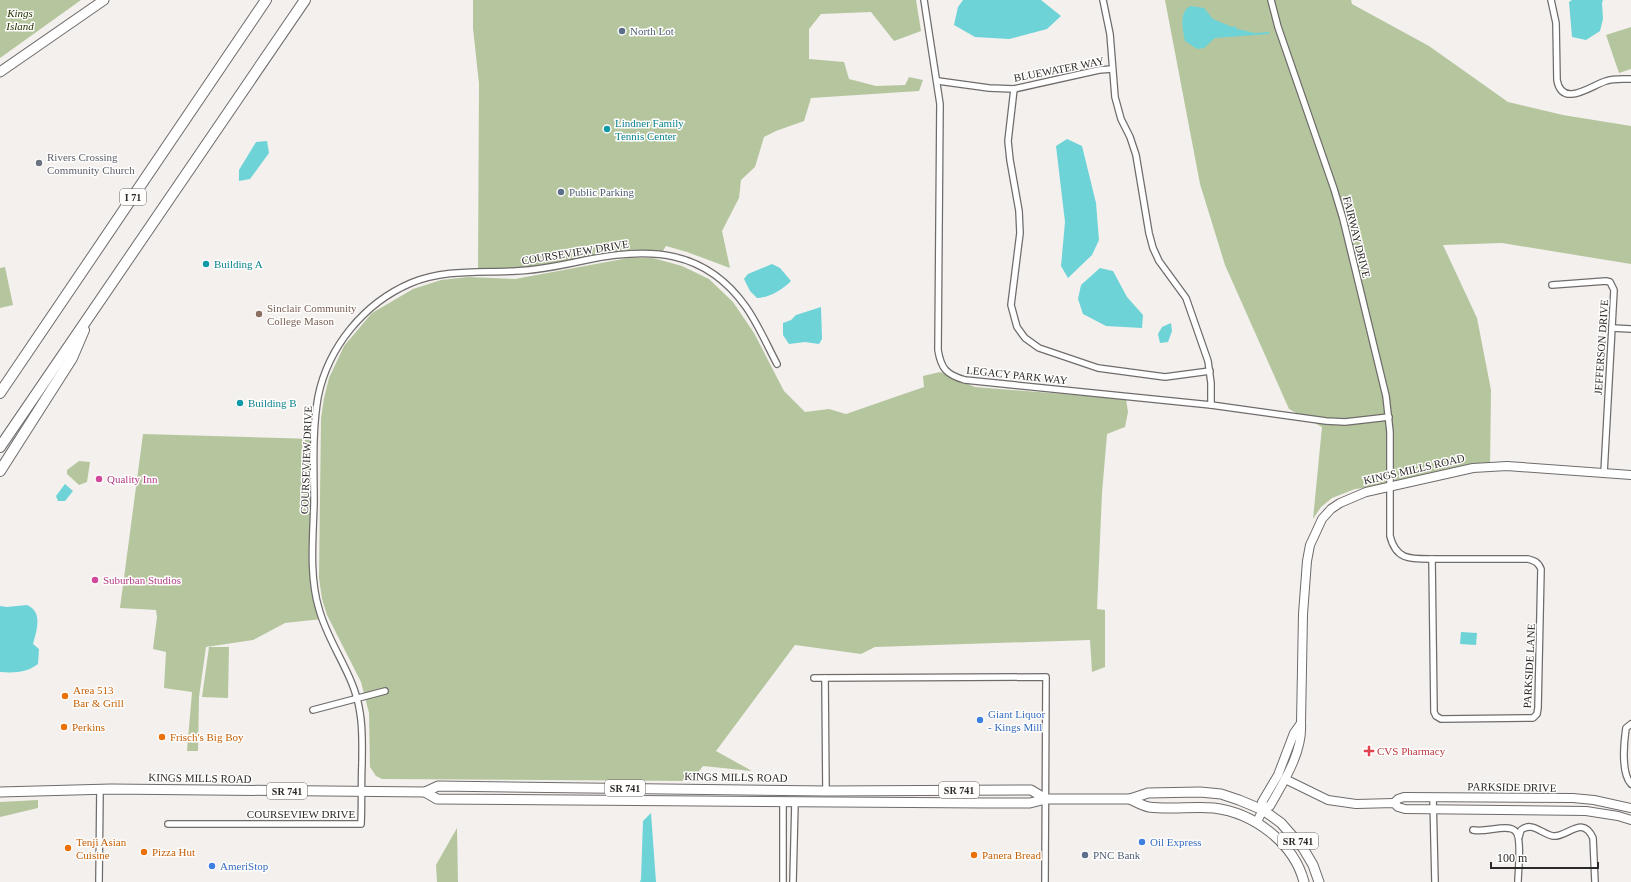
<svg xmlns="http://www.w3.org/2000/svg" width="1631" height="882" font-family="'Times New Roman',serif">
  <rect width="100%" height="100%" fill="#f3f0ee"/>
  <g fill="#b5c69e">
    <path d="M0 0H81L0 58Z"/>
    <path d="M473 0H916L921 31 894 41 871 12 821 14 809 29V59L844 62 849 79 876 86 905 85 909 77 923 80 919 91 811 98 804 121 776 131 764 137 755 167 741 180 739 198 722 231 730 268 687 252 666 246 661 254 645 252 544 269 478 272 479 84 473 28Z"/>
    <path d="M1165 0H1351L1352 4 1429 46 1508 102 1563 115 1631 126V264L1502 243 1443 245 1477 318 1491 390 1490 467 1390 485 1355 489 1332 498 1321 507 1313 519 1322 427 1289 409 1225 265 1200 184Z"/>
    <path d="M1631 27V69L1619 73 1606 35Z"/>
    <path d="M628 258H653L682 266 709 279 733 302 754 333 784 391 805 412 829 409 846 414 924 387 923 376 940 372 975 387 1126 399 1128 412 1125 427 1107 434 1102 493 1097 609 1105 610V667L1092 672 1090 640 875 647 861 654 795 645 716 751 752 771 703 766 691 781 382 779 376 776 370 767 369 713 361 682 327 615 322 599 319 578 321 418 324 398 329 378 344 346 372 313 413 289 441 280 468 277 515 279Z"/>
    <path d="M5 267 13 305 0 308V268Z"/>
    <path d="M143 434 315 439 313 572 322 619 285 623 253 640 206 647 199 697 198 751H187L192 692 164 688 166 652 153 649 157 617 156 610 120 608Z"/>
    <path d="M79 461 90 462 87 482 79 485 67 474V470Z"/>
    <path d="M209 647H229L228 698 202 697Z"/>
    <path d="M38 800V808L0 817V802Z"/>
    <path d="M457 828 458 882H437L436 865Z"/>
  </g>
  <g fill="#6dd3d7">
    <path d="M963 0H1041L1061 16 1047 29 1009 39 975 37 954 25 958 7Z"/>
    <path d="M1572 0H1603L1602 3 1603 19 1600 31 1586 40 1572 37 1569 2Z"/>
    <path d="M1191 6 1204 8 1213 19 1232 27 1235 26 1237 29 1255 33 1269 32V34L1215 38 1204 48 1197 49 1185 41C1183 31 1178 11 1191 6Z"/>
    <path d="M1067 139 1082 146 1096 203 1099 240 1092 255 1068 278 1061 266 1065 222 1056 146Z"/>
    <path d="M267 141 269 153 250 179 239 181V170L256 142Z"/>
    <path d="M772 264 780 268 791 281C782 290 771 297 757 298L750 291 744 279 748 274Z"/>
    <path d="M1100 268 1113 271 1127 297 1143 315 1142 328 1106 326 1083 314 1078 299 1081 285Z"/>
    <path d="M821 307 822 339 819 344 805 342 789 344 783 335V323L791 320 796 315Z"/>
    <path d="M1171 323 1172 331 1168 342 1160 343 1158 334 1162 327Z"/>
    <path d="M65 484 73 491 65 501H58L56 496Z"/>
    <path d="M27 605C43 612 37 630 33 644L39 649 38 664C26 673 14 673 0 672V606L7 607Z"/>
    <path d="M1461 632 1477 633 1476 645 1460 644Z"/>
    <path d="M651 813 656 882H640L641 879 643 821Z"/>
  </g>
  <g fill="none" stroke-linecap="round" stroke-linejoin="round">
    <g stroke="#6f6c6b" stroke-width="8">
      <g id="street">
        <path d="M924 0 940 104 938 350C941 369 947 375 965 380L1211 405 1326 421 1345 422 1389 417"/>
        <path d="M1103 0 1110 34 1115 97 1121 119 1130 137 1136 155 1149 233 1153 248 1159 261 1186 298 1208 361 1211 383V405"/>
        <path d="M1271 0 1278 27 1334 189 1343 219 1386 396 1390 432V536C1396 560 1410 559 1432 559"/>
        <path d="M1551 0 1556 23 1557 80C1562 109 1592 85 1606 81 1614 78 1623 79 1631 79"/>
        <path d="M938 81 989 88 1014 89 1099 70 1112 69"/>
        <path d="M1014 89 1008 141 1010 160 1019 211 1020 233 1011 305 1017 327 1025 338 1039 348 1098 368 1165 377 1210 371"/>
        <path d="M1552 285 1606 281 1610 282 1614 290 1604 473"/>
        <path d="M1612 328 1631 329"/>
        <path d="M1432 559H1528C1535 561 1538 562 1541 569L1538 708 1537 714 1533 718 1441 719 1436 716 1434 712Z"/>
        <path d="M814 678 1046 677 1045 882"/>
        <path d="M825 678 826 791"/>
        <path d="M313 710 385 691"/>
        <path d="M1631 724 1626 728C1624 742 1621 773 1631 784"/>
        <path d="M1433 797 1435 882"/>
        <path d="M168 824H361C362 804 361 784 362 763 362 747 363 729 360 713 355 675 329 646 319 609 309 576 313 538 314 503 314 468 312 432 318 397 328 347 364 303 411 283 445 269 480 273 516 271 540 270 563 265 586 260 650 247 705 249 746 307 758 324 767 345 777 364"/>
        <path d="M1473 830C1484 832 1494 828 1505 828 1509 828 1514 829 1516 832 1522 839 1518 872 1518 882"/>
        <path d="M1519 837 1521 830C1532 821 1542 834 1553 836 1567 838 1582 814 1593 838L1595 882"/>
        <path d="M99 882 100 789"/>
        <path d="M783 882V802"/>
        <path d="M793 882 795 802"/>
      </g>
    </g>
    <g stroke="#6f6c6b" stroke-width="10">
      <g id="secondary">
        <path d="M1285 779 1328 800 1356 804 1394 803 1398 807 1405 809 1586 811 1618 816 1631 820"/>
        <path d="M1394 803 1398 799 1404 797 1573 798 1594 800 1631 808"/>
        <path d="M1264 807 1270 806C1284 781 1303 752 1301 723L1303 614 1307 561 1310 545 1317 530 1322 519 1331 509 1340 503 1366 492 1473 468 1507 466 1631 475"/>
        <path d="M1257 822 1264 807 1262 802 1278 775 1294 733 1301 723"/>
      </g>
    </g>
    <g stroke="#6f6c6b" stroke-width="11">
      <g id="primary">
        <path d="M0 72 104 0"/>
        <path d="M0 792 111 789 425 792 438 786 826 791 1031 790 1046 799"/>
        <path d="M425 792 437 799 984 803H1030L1046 799H1130L1148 793 1200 792 1221 794 1239 800 1263 810 1281 823 1303 848 1313 865 1319 882"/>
        <path d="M1130 799C1136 802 1143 806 1149 807 1171 810 1193 806 1214 808 1254 813 1294 843 1304 882"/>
      </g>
    </g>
    <g stroke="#6f6c6b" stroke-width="12">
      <g id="highway">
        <path d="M0 393 266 0"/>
        <path d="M0 447 305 0"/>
        <path d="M0 471 72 358 84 330"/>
      </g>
    </g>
    <use href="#street" stroke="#fff" stroke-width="5.5"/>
    <use href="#secondary" stroke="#fff" stroke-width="8"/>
    <use href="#primary" stroke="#fff" stroke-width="9"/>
    <use href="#highway" stroke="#fff" stroke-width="10"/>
  </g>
  <g fill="#5c6f8a" stroke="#fffefd" stroke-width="1.5">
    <circle cx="622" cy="31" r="4"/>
    <circle cx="561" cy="192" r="4"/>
    <circle cx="1085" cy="855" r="4"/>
  </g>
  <g fill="#0f9aa8" stroke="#fffefd" stroke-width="1.5">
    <circle cx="607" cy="129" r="4"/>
    <circle cx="206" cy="264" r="4"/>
    <circle cx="240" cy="403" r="4"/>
  </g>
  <circle fill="#6b7280" stroke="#fffefd" stroke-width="1.5" cx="39" cy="163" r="4"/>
  <circle fill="#8d6e63" stroke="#fffefd" stroke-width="1.5" cx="259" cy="314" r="4"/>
  <g fill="#d1479c" stroke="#fffefd" stroke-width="1.5">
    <circle cx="99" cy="479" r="4"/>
    <circle cx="95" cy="580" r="4"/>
  </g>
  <g fill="#e8710a" stroke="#fffefd" stroke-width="1.5">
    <circle cx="65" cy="696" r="4"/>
    <circle cx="64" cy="727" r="4"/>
    <circle cx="162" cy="737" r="4"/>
    <circle cx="68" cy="848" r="4"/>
    <circle cx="144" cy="852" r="4"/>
    <circle cx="974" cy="855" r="4"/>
  </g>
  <g fill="#3f7fe0" stroke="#fffefd" stroke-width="1.5">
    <circle cx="980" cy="720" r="4"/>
    <circle cx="1142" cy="842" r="4"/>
    <circle cx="212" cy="866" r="4"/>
  </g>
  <path fill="#e0444e" stroke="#fffefd" stroke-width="1.5" d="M1367 745h4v4h4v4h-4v4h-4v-4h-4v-4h4z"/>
  <g text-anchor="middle" stroke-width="3" stroke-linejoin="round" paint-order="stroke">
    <g fill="#fffefd" stroke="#6b6969" stroke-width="1">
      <rect x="120" y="189" width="26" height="16" rx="3"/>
      <rect x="605" y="780" width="40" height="16" rx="3"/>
      <rect x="939" y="782" width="40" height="16" rx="3"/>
      <rect x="267" y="783" width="40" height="16" rx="3"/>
      <rect x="1278" y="833" width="40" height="16" rx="3"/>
    </g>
    <g font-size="10" font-weight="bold" fill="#2b2929">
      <text x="133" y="201">I 71</text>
      <text x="625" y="792">SR 741</text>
      <text x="959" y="794">SR 741</text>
      <text x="287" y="795">SR 741</text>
      <text x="1298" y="845">SR 741</text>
    </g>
    <g font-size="11" font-style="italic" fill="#233300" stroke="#fffefd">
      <text x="20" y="17">Kings<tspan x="20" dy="13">Island</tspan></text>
    </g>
    <g font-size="11" fill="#4e5e75" stroke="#fffefd" text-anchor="start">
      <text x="630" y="35">North Lot</text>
      <text x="569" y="196">Public Parking</text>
      <text x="1093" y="859">PNC Bank</text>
    </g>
    <g font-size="11" fill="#2b2929" stroke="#fffefd">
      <text transform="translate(1059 69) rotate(-11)" y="4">BLUEWATER WAY</text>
      <text transform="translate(1357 237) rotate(76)" y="4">FAIRWAY DRIVE</text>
      <text transform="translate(575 252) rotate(-9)" y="4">COURSEVIEW DRIVE</text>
      <text transform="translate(1601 347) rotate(-86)" y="4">JEFFERSON DRIVE</text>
      <text transform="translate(1017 375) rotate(6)" y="4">LEGACY PARK WAY</text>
      <text transform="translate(306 460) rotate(-88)" y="4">COURSEVIEW DRIVE</text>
      <text transform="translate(1414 469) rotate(-13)" y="4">KINGS MILLS ROAD</text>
      <text transform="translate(1529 666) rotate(-87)" y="4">PARKSIDE LANE</text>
      <text transform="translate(736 777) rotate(1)" y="4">KINGS MILLS ROAD</text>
      <text transform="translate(200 778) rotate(1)" y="4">KINGS MILLS ROAD</text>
      <text transform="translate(1512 787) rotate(1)" y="4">PARKSIDE DRIVE</text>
      <text x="301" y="818">COURSEVIEW DRIVE</text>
    </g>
    <g font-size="11" fill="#0d838f" stroke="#fffefd" text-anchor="start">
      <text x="615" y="127">Lindner Family<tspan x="615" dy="13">Tennis Center</tspan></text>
      <text x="214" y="268">Building A</text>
      <text x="248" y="407">Building B</text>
    </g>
    <g font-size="11" fill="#5b616d" stroke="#fffefd" text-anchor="start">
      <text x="47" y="161">Rivers Crossing<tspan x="47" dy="13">Community Church</tspan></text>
    </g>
    <g font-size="11" fill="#785e54" stroke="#fffefd" text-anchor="start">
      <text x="267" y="312">Sinclair Community<tspan x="267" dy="13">College Mason</tspan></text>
    </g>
    <g font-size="11" fill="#b23c85" stroke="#fffefd" text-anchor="start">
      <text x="107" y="483">Quality Inn</text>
      <text x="103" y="584">Suburban Studios</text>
    </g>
    <g font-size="11" fill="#c56008" stroke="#fffefd" text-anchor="start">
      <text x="73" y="694">Area 513<tspan x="73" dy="13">Bar &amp; Grill</tspan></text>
      <text x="72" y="731">Perkins</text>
      <text x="170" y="741">Frisch's Big Boy</text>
      <text x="76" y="846">Tenji Asian<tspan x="76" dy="13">Cuisine</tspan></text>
      <text x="152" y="856">Pizza Hut</text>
      <text x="982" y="859">Panera Bread</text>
    </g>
    <g font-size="11" fill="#366cbe" stroke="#fffefd" text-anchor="start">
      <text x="988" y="718">Giant Liquor<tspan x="988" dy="13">- Kings Mill</tspan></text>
      <text x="1150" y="846">Oil Express</text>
      <text x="220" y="870">AmeriStop</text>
    </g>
    <g font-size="11" fill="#be3a42" stroke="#fffefd" text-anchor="start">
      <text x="1377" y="755">CVS Pharmacy</text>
    </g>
  </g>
  <path d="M1491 862v6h107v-6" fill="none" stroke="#2b2929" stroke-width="2"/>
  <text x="1497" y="862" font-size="12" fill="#2b2929" stroke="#fffefd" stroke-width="3" paint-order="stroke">100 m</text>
</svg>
